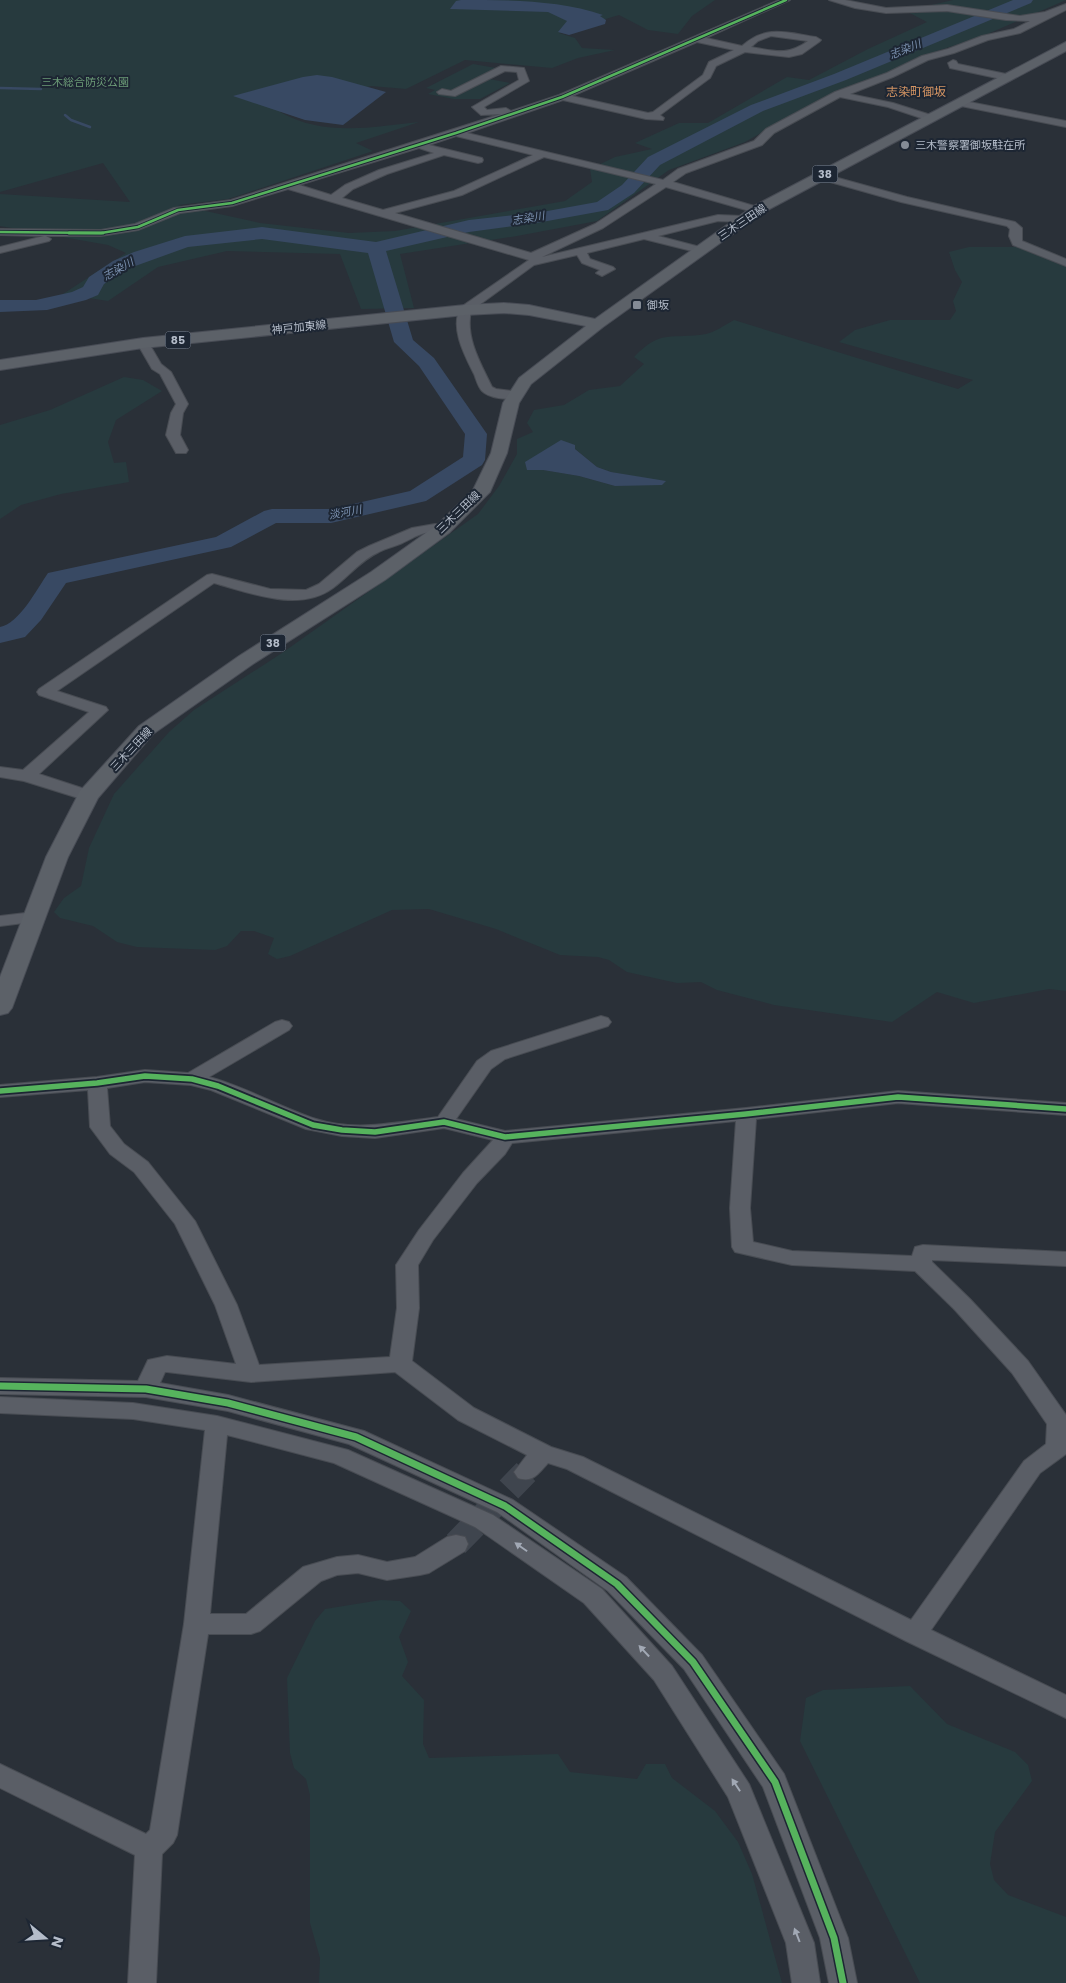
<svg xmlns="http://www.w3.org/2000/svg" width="1066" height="1983" font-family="Poppins,'Noto Sans JP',sans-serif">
  <rect width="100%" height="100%" fill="#2a3038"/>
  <g fill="#273a3e" fill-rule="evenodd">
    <path d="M0 0H715L692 16 678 34 648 30 619 15 559 33 575 38 582 48 615 50 578 58 552 68 465 60 406 89 371 86 280 112C324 137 372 127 419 122L356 143 373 151 228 199 178 205 260 223 349 233 395 231 565 201 592 182 590 169 615 157 652 149 635 143 679 123H708L787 77 809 80 868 49 927 22 906 11 953 0H1066L983 36 916 58 876 79 829 95 745 142 669 170 597 221 517 236 400 254 414 308 361 309 340 254 227 251 158 267 108 301 63 294 126 253 108 245 0 226V194L130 202 103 163 0 192Z"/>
    <path d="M473 64 496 68 479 77 510 83 480 99H454L428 94 435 90 426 88Z"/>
    <path d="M969 247H1017L1066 267V991L1049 989 974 1003 937 992 892 1022 774 1005 717 990 701 982 677 983 627 972 609 960 598 957 560 955 496 929 429 909 392 910 290 956 277 959 268 954 274 938 254 931H241L227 946 215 950 137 947 117 942 93 926 60 918 54 912 64 898 81 886 89 848 114 794 169 732 194 710 282 653 478 514 499 486 517 454V439L533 432 527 423 534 410 564 405 589 390 620 386 644 364 634 357C662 328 671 340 706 334 715 332 725 325 734 320L958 389 973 380 839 342 855 330 890 320H950L956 311 953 301 962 282 955 270 949 252ZM574 448 597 467 611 472 665 482 615 486 579 476 543 470Z"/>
    <path d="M124 377 143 380 162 391 116 420 108 442 114 463 126 462 129 482 61 494 21 505 0 519V425L50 410Z"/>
    <path d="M381 1600 400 1601 411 1611 399 1637 408 1662 402 1676 424 1700 423 1744 429 1758 558 1754 570 1772 637 1779 646 1764H665L672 1778 715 1811 738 1842 752 1874 782 1983H319L320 1958 310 1923V1795L306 1779 294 1768 290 1753 287 1678 315 1621 325 1609Z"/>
    <path d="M910 1686 947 1724 1015 1752 1028 1765 1032 1781 995 1832 990 1864 994 1880 1008 1895 1066 1917V1983H920L800 1741 806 1698 823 1690Z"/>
  </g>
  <g fill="#384963">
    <path d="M461 0C507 0 559 0 603 15L600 16 606 20 605 24 569 35 558 32 567 21 548 12 450 9 456 1Z"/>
    <path d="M317 75 332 77 386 92 343 125 305 120 233 96 303 77Z"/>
    <path d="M561 440 575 445V449L597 467 611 472 666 481 662 485 615 486 579 476 543 470H527L525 462Z"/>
  </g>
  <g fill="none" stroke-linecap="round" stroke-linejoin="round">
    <g stroke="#384963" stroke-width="2.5">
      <path d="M0 88 41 89"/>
      <path d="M65 115 71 120 90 127"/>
    </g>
    <path fill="#384963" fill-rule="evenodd" d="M1013 0H1033L1031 3 846 80 763 111 660 165 634 193 608 210 542 222 469 232 386 251 413 340 434 358 487 434 485 460 482 465 426 501 331 523H276L231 547 66 583 41 620 25 637 0 643V627C19 624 37 589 48 573L216 537 264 511 272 509H331L410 491 463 457 465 434 419 366 394 342 368 253 262 239 188 247 127 269 104 284 98 295 86 300 47 310 0 312V300H36L72 292 83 287 89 277 113 261 134 252 185 236 262 227 376 242 469 220 542 212 597 202 622 185 648 157 751 105 834 74Z"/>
    <path stroke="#3f454e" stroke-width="26" stroke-dasharray="26 12" stroke-linecap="butt" d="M456 1544 526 1472"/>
    <g stroke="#484c53" stroke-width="2">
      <g id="minor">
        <path d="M779 0H790L706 38 742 46C767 24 787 33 816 37L821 40 819 42 802 54 789 57 745 52 716 66 710 78 660 115 664 118 663 120 646 119 563 100 467 133 663 180 678 169 754 141 766 129 835 92 887 73 922 56 948 49 982 36 1014 29 1030 21 1006 20 947 11 886 13 855 8 829 0H845L886 8 947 5 1020 16 1045 12 1066 4V10L1020 33 988 40 954 53 928 60 893 77 850 94 893 103 934 116V120L930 121 888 107 840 97 774 133 762 145 686 173 673 182 761 208 762 210 761 212H753L666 187 603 228 542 257 718 215 742 216 747 219 742 222 718 221 658 236 704 248 706 250 700 253 644 239 587 253 590 259 613 267 615 269 602 276 596 273 600 270 582 263 577 255 534 265 471 311C465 338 481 364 492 387L496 389 520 392 521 395 520 398C510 400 490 399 482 391 478 387 476 379 474 374 465 356 449 327 461 307L529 260 288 189 232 206 180 213 138 230 101 236H46L51 239 49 241 0 253V247L44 236 0 235V229L101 230 135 224 174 208 231 200 501 114 481 115 472 107 519 80 517 72 505 71 455 96 439 94 437 92 442 89 451 91 501 66 524 68 529 81 484 107 487 110 506 108 511 111 559 95ZM771 36 808 41C787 56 775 51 751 47L758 41ZM697 42 734 50 709 62 703 75 653 112 648 113 572 96ZM456 136 533 155 454 191 383 210 342 198 353 189 387 174 444 155 478 163 482 162 483 160 482 158 429 145ZM419 148 434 153 379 170 345 185 331 195 299 185ZM544 157 656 184 595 224 531 253 395 213 462 195Z"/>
        <path d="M953 60 956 61 958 64 1006 74 1011 77 1006 80 950 68 948 63Z"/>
        <path d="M959 100 1066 121V127L956 105V101Z"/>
        <path d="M820 173 907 197 1015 222 1022 228V241L1066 259V266L1013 245 1009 236 1010 229 1007 226 901 202 816 178 815 176 816 174Z"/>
        <path d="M143 339 147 340 161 364 171 372 188 404 183 413 180 435 188 450 186 453H176L166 435 171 413 176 404 160 374 152 369 137 343Z"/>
        <path d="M435 524 448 526 450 529 448 532C440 534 433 531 425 533 416 535 408 541 400 544 393 547 386 548 379 552 361 560 349 576 333 588 299 613 251 593 214 583L57 691 106 707 108 710 39 774 94 792 96 796 94 800 88 801 24 781 0 777V767L23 770 89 712 39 695 37 692 39 689 207 575 212 574 270 589 306 590 319 584 357 552 369 546 412 528Z"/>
        <path d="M34 912 40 913 43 917 40 921 0 926V916Z"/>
        <path d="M601 1016 608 1018 611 1022 608 1026 505 1059 491 1069 456 1119 505 1131 746 1108 898 1091 1066 1103V1115L898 1103 756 1119 750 1208 753 1242 792 1251 912 1256 915 1247 923 1245 1066 1252V1266L932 1260V1262L970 1299 1028 1361 1066 1415V1454L1040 1473 931 1630 1066 1695V1718L906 1641 567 1469 548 1463C538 1474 533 1483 518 1478L514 1472 527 1455 458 1420 395 1372 251 1382 167 1372H165L160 1383 228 1395 364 1431 513 1500 626 1577 702 1655 784 1774 848 1938 857 1983H829L820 1938 763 1787 684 1669 608 1591 497 1512 349 1444 228 1411 146 1397 0 1394V1378L138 1381 148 1360 167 1356 236 1364 215 1305 175 1224 134 1172 110 1154 90 1127 88 1090 0 1097V1085L97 1077 145 1070 188 1073 275 1022 282 1020 289 1022 292 1026 289 1030 209 1077C246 1087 280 1107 316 1119 355 1132 398 1122 438 1117L477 1061 491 1051ZM145 1082 191 1085 211 1090 306 1129 342 1136 375 1138 444 1128 493 1140 463 1173 419 1230 396 1265 397 1308 390 1357 259 1365 237 1305 195 1221 148 1162 124 1144 110 1126 107 1088ZM736 1121 730 1208 732 1247 735 1252 792 1265 915 1271 954 1309 1012 1373 1047 1424 1046 1444 1024 1461 911 1620 583 1457 551 1447 474 1408 412 1361 419 1308 418 1265 433 1240 477 1183 505 1154 512 1143Z"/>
        <path d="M0 1397 133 1403 217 1416 348 1450 493 1515 602 1589 672 1666 749 1784 814 1943 820 1983H792L786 1943 728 1797 654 1680 584 1603 475 1527 334 1463 227 1435 210 1614H246L303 1567 337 1557 358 1555 387 1562 415 1557 447 1537 456 1535 465 1537 468 1544 465 1551 429 1573 420 1575 387 1580 358 1573 337 1575 321 1581 260 1631 251 1634H208L177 1835 173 1843 162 1854 156 1983H128L135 1855 0 1788V1764L146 1834 150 1830 184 1624 205 1430 133 1419 0 1413Z"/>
      </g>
    </g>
    <g stroke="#484c55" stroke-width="2">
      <path id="major" d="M1066 42V51L762 213 603 327 531 384 519 403 507 453 490 492 449 533 385 580 253 664 153 734 98 798 68 857 12 1008 8 1013 0 1015V977L46 857 80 791 139 726 239 656 371 572 437 525 473 490 491 453 503 403 519 378 586 326 529 315 504 313 465 315 143 348 0 370V360L143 338 465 305 504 303 529 305 595 319 752 207Z"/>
    </g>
    <use href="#minor" fill="#5a5e66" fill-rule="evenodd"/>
    <use href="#major" fill="#5c6168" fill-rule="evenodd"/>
    <g stroke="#1d2633" stroke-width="4.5">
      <path id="cycleway-far3" d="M0 232 101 233 138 227 178 210 232 203 456 133 562 97 786 0"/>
    </g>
    <g stroke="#1d2633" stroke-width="5">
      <path id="cycleway-far2" d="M69 233H103"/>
    </g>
    <g stroke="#1d2633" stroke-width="9">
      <path id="cycleway-far1" d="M0 1091 97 1083 145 1076 192 1079 218 1086 313 1125 342 1130 375 1132 444 1122 505 1137 746 1114 898 1097 1066 1109"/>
    </g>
    <g stroke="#1d2633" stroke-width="10">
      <path id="cycleway" d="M0 1386 146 1389 228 1403 356 1437 505 1506 617 1584 693 1662 775 1782 834 1938 843 1983"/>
    </g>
    <use href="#cycleway-far3" stroke="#56b35d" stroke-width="2.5"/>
    <use href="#cycleway-far2" stroke="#56b35d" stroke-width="3"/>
    <use href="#cycleway-far1" stroke="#56b35d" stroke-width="5.5"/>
    <use href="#cycleway" stroke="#56b35d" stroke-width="7"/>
  </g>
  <defs><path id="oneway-solid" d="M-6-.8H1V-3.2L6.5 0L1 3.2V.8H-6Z" transform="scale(1.25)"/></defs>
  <g fill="#a2a9b5">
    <use href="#oneway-solid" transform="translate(521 1547) rotate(-145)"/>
    <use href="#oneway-solid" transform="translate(644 1651) rotate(-133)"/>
    <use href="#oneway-solid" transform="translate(736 1785) rotate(-123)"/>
    <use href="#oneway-solid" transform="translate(797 1935) rotate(-111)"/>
  </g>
  <g fill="#848b96" stroke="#1d2633" stroke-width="2">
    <circle cx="905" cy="145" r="5"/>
    <rect x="632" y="300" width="10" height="10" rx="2.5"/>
  </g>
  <g text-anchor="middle" stroke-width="4" stroke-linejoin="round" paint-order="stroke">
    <g font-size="11" font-style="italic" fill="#7c92b1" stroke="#1d2633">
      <text transform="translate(905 49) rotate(-22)" y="4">志染川</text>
      <text transform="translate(528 218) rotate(-9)" y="4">志染川</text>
      <text transform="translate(118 269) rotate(-29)" y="4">志染川</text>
      <text transform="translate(345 512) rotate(-11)" y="4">淡河川</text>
    </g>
    <g font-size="11" fill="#6b9a76" stroke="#1d2633">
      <text x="85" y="86">三木総合防災公園</text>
    </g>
    <g font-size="11" fill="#b4bcc9" stroke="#1d2633" text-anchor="start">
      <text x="915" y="149">三木警察署御坂駐在所</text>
      <text x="647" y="309">御坂</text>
    </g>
    <g fill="#1d2633" stroke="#878f9c" stroke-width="1">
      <rect x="812.5" y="165.5" width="25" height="17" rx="4"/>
      <rect x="165.5" y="331.5" width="25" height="17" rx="4"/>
      <rect x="260.5" y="634.5" width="25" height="17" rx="4"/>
    </g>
    <g font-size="11" font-weight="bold" fill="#b4bcc9">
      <text x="825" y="178">38</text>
      <text x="178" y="344">85</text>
      <text x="273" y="647">38</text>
    </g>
    <g font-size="11" fill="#b4bcc9" stroke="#1d2633">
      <text transform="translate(742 222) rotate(-34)" y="4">三木三田線</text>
      <text transform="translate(299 327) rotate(-6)" y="4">神戸加東線</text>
      <text transform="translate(458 512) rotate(-44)" y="4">三木三田線</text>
      <text transform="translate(131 749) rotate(-47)" y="4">三木三田線</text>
    </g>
    <g font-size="12" fill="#d59563" stroke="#1d2633">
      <text x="916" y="96">志染町御坂</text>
    </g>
  </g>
  <g transform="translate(45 1938) rotate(108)" stroke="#1d2633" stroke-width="4" paint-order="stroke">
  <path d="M0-4L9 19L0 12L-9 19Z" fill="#b4bcc9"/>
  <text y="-8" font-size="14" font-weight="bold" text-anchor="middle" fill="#b4bcc9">N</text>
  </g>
</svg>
